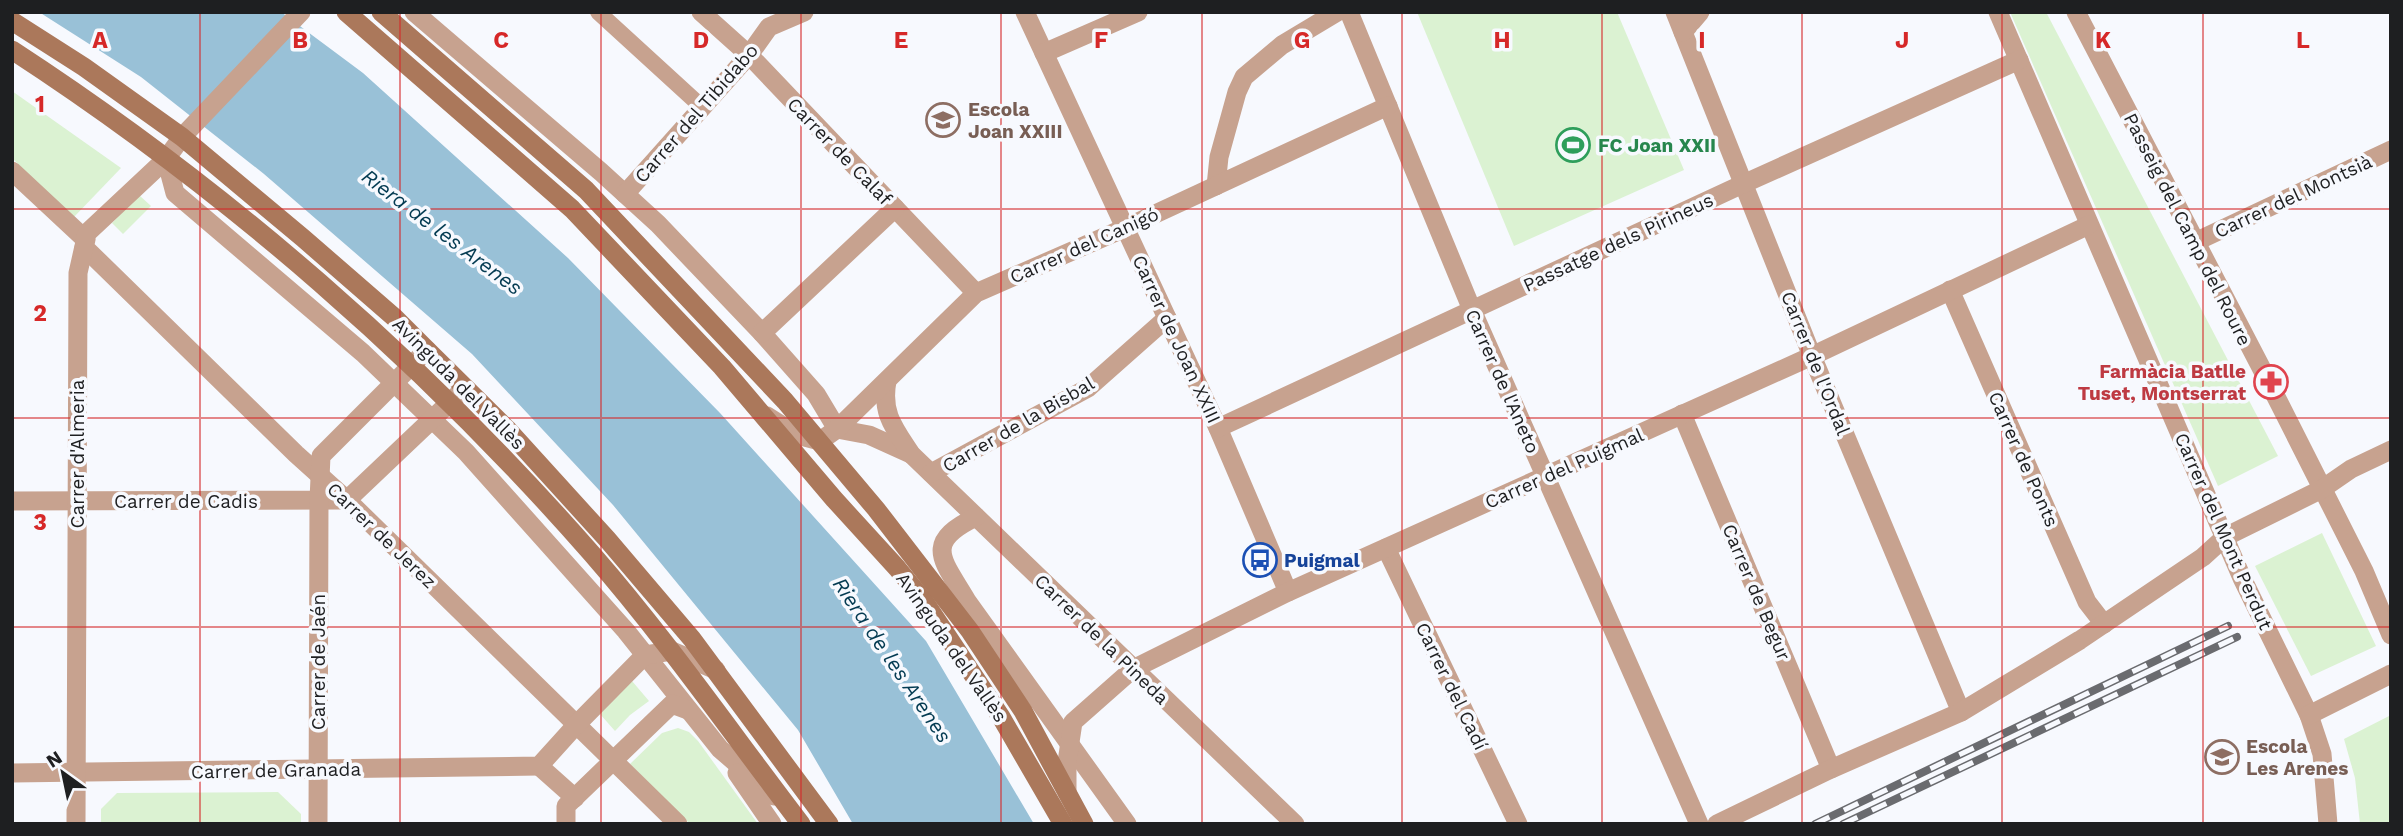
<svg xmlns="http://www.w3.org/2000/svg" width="2403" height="836" font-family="'Work Sans',sans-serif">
  <rect width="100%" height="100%" fill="#f7f9fe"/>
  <g fill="#dbf2d2">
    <path d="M1417 12H1617L1684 170 1514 246Z"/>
    <path d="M2010 12H2046L2278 456 2218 486Z"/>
    <path d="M12 91 121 168 73 218 12 158Z"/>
    <path d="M139 195 151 206 123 234 112 223Z"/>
    <path d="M2322 533 2376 646 2311 676 2255 566Z"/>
    <path d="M632 681 649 701 630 715 615 731 600 714Z"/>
    <path d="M2391 715V824H2360L2355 778 2344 739Z"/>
    <path d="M678 728 689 732 698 741 758 824H690L630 764 662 733Z"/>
    <path d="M278 792 301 814V824H101V809L117 793Z"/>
  </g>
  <path fill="#99c1d7" d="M39 12H281L363 73 568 258 720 413 926 641 1034 824H853L798 730 613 505 472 354 264 174 141 77Z"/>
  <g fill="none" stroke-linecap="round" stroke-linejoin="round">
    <path stroke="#c7a28f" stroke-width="16" d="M598 12 703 108"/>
    <g stroke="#c7a28f" stroke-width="19">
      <path d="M414 12 601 172 658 224 762 333 816 394 837 429 869 435 911 454"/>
      <path d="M701 12 749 55 976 293"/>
      <path d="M1025 12 1218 428 1288 592"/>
      <path d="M1349 12 1472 310 1699 824"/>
      <path d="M1675 12 1812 356 1961 712"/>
      <path d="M1998 12 2242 578 2309 715 2322 754 2328 824"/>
      <path d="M2076 12 2266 377 2364 571 2391 635"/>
      <path d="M1683 32 1700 12"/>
      <path d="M1044 53 1138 12"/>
      <path d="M166 159 175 193 363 353 466 452 626 631 720 749 774 796"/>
      <path d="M12 171 86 240"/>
      <path d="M1216 186 1219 157 1237 92 1244 77 1282 45 1337 12"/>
      <path d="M625 194 749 55 769 27 804 12"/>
      <path d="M2195 242 2391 150"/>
      <path d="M84 247 296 454 347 500 678 824"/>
      <path d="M1950 290 2087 602 2104 624"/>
      <path d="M762 333 895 208"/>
      <path d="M887 381C881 413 894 428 911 454L1295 824"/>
      <path d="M1682 414 1831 769"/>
      <path d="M767 416 797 435 820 441 837 429 976 293 1125 228 1388 106"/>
      <path d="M1218 428 1743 184 2019 60"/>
      <path d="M931 473 1088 388 1167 318"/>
      <path d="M12 501 347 500 465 388"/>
      <path d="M976 517C922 543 943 560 967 601L1127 824"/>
      <path d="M1386 548 1518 824"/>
      <path d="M2309 715 2391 674"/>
      <path d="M539 766 575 798"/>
      <path d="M12 773 539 766 577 724 645 655 672 651 716 670"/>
      <path d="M737 773 772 824"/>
      <path d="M1067 792V762L1073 722 1133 669 1288 592 1812 356 2089 225"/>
      <path d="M76 824 78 273 87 233 166 159 182 137 301 12"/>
      <path d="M318 824 319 500 321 456 427 350"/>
      <path d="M566 824V806L672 704 688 710"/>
    </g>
    <path stroke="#c7a28f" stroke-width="19" d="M1717 824 1831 769 1961 712 2080 640 2203 557 2225 537 2322 489 2351 469 2391 450"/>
    <g stroke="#ab785b" stroke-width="19">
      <path d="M346 12 572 209 722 367 834 499 897 568 924 601 1001 717 1063 824"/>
      <path d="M381 12 586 190 785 401 876 509 970 631 1023 711 1084 824"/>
      <path d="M12 21 84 67 182 137 303 238 395 318 427 350 507 429 607 539 692 639 829 824"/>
      <path d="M12 50C227 190 424 362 592 554 667 640 732 734 801 824"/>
    </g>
    <g stroke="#6a6b6f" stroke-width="8">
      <g id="rail">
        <path d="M1815 824 2228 626"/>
        <path d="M1843 824 2237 637"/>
      </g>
    </g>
    <use href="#rail" stroke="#f7f9fe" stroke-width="5" stroke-dasharray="16" stroke-linecap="butt"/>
  </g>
  <path fill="none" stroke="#d62828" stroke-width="2" stroke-opacity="0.55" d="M200 12V824M400 12V824M601 12V824M801 12V824M1001 12V824M1202 12V824M1402 12V824M1602 12V824M1802 12V824M2002 12V824M2203 12V824M12 209H2391M12 418H2391M12 627H2391"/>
  <defs>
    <g id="school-ring" transform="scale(1.75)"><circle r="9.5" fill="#f7f9fe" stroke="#8d6e63" stroke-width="1.5"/><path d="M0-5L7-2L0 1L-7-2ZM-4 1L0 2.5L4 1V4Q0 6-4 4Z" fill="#8d6e63"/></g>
    <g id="stadium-ring" transform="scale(1.75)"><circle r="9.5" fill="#f7f9fe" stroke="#2e9e5b" stroke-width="1.5"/><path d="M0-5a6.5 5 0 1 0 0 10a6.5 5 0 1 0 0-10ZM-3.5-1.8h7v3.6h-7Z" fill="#2e9e5b"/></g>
    <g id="pharmacy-ring" transform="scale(1.75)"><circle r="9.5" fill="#f7f9fe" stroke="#e0444e" stroke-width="1.5"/><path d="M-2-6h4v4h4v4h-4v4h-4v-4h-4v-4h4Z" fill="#e0444e"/></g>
    <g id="bus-ring" transform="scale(1.75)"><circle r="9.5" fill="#f7f9fe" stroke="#1a4fb4" stroke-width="1.5"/><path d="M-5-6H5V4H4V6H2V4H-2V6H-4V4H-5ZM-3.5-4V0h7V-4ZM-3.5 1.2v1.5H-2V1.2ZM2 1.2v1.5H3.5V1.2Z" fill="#1a4fb4"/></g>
  </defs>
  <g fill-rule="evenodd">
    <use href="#school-ring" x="943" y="120"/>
    <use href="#stadium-ring" x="1573" y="145"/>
    <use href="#pharmacy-ring" x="2271" y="382"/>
    <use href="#bus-ring" x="1260" y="560"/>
    <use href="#school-ring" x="2222" y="757"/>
  </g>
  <g text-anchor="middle" stroke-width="7" stroke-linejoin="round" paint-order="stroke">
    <g font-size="19" font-weight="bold" fill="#785e54" stroke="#f7f9fe" text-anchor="start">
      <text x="968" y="116">Escola<tspan x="968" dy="22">Joan XXIII</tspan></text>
      <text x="2246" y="753">Escola<tspan x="2246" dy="22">Les Arenes</tspan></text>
    </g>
    <g font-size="19" fill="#1e1f21" stroke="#f7f9fe">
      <text transform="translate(696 113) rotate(-49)" y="7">Carrer del Tibidabo</text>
      <text transform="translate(840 151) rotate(46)" y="7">Carrer de Calaf</text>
      <text transform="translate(2293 196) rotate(-25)" y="7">Carrer del Montsià</text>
      <text transform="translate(2188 229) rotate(63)" y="7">Passeig del Camp del Roure</text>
      <text transform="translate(1618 242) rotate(-25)" y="7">Passatge dels Pirineus</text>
      <text transform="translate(1084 245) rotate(-24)" y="7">Carrer del Canigó</text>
      <text transform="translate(1177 339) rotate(65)" y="7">Carrer de Joan XXIII</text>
      <text transform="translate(1816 363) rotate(68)" y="7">Carrer de l'Ordal</text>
      <text transform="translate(1503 381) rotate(66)" y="7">Carrer de l'Aneto</text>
      <text transform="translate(459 383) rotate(45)" y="7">Avinguda del Vallès</text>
      <text transform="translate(1018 424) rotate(-30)" y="7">Carrer de la Bisbal</text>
      <text transform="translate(77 454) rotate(-90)" y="7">Carrer d'Almeria</text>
      <text transform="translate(2024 459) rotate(66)" y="7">Carrer de Ponts</text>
      <text transform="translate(1564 468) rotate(-24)" y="7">Carrer del Puigmal</text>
      <text x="186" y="508">Carrer de Cadis</text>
      <text transform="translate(2224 531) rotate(66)" y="7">Carrer del Mont Perdut</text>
      <text transform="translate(382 535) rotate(44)" y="7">Carrer de Jerez</text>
      <text transform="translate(1757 592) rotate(67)" y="7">Carrer de Begur</text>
      <text transform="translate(1102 639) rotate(44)" y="7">Carrer de la Pineda</text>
      <text transform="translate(952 647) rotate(55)" y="7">Avinguda del Vallès</text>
      <text transform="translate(318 662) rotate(-90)" y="7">Carrer de Jaén</text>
      <text transform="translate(1452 686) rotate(64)" y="7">Carrer del Cadí</text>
      <text transform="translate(276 770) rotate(-1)" y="7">Carrer de Granada</text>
    </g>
    <g font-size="19" font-weight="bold" fill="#27864d" stroke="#f7f9fe" text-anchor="start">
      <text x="1598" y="152">FC Joan XXII</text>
    </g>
    <g font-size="19" font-weight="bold" fill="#be3a42" stroke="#f7f9fe" text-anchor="end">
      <text x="2246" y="378">Farmàcia Batlle<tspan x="2246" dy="22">Tuset, Montserrat</tspan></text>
    </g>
    <g font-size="19" font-weight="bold" fill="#164399" stroke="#f7f9fe" text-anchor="start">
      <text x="1284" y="567">Puigmal</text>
    </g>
    <g font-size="21" font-style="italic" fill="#043b52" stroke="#f7f9fe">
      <text transform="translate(442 232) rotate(37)" y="7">Riera de les Arenes</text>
      <text transform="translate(892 660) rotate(56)" y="7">Riera de les Arenes</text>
    </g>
  </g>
  <g font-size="23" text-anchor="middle" font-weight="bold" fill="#d62828" stroke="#f7f9fe" stroke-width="7" stroke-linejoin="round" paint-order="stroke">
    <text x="100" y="48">A</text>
    <text x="300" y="48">B</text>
    <text x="501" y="48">C</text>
    <text x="701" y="48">D</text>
    <text x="901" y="48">E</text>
    <text x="1101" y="48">F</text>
    <text x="1302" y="48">G</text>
    <text x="1502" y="48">H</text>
    <text x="1702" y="48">I</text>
    <text x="1902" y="48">J</text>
    <text x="2103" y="48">K</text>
    <text x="2303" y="48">L</text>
    <text x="40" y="112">1</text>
    <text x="40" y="321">2</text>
    <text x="40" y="530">3</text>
  </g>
  <rect width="2403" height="836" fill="none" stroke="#1e1f21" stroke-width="28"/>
  <g transform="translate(63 773) rotate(327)" stroke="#f7f9fe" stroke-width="5" paint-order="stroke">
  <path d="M0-5L12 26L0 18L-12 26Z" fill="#1e1f21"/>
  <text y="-10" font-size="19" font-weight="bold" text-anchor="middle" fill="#1e1f21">N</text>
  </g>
</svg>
